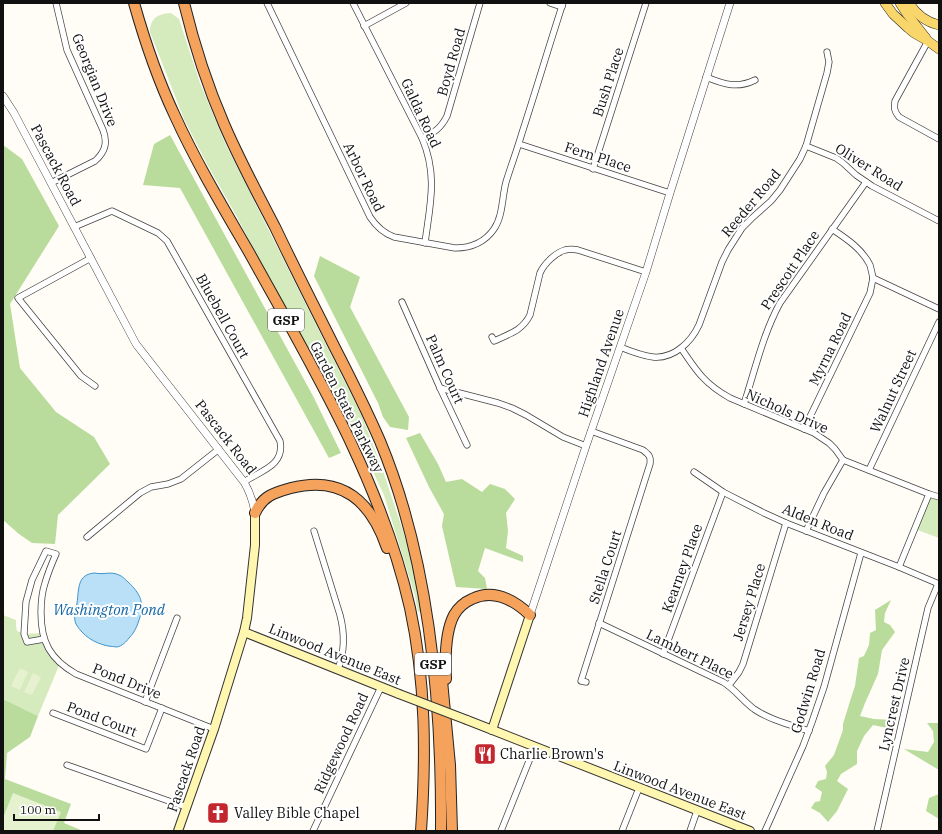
<svg xmlns="http://www.w3.org/2000/svg" width="942" height="834" font-family="'IBM Plex Serif',serif">
  <rect width="100%" height="100%" fill="#fffdf5"/>
  <g fill="#d5ebbd">
    <path d="M171 13 179 19 200 83 225 143 361 414 382 468 408 546 422 611 418 612 415 596 384 495 348 418 326 378 270 281 237 217 207 164 184 119 150 32C150 17 159 14 171 13Z"/>
    <path d="M929 494 939 497V538L915 529Z"/>
    <path d="M3 615 16 620V626L17 631 24 634 42 633 60 663 38 716 3 699Z"/>
  </g>
  <g fill="#b9dc9c">
    <path d="M170 135 313 396 341 453 329 458 180 188 143 185 154 144Z"/>
    <path d="M3 145 22 159 59 226 10 304 20 368 56 412 94 437 110 464 58 515 55 544 32 543 19 534 3 520Z"/>
    <path d="M320 256 360 277 350 307 409 417 408 430 390 427 383 417 378 403 314 276Z"/>
    <path d="M420 433 438 464 446 482 462 479 482 492 490 484 505 489 515 499 506 513 508 531 506 548 523 556V562L485 548 478 571 485 578 487 589 456 587 442 526 444 514 429 487 406 438Z"/>
    <path d="M891 600 885 613 884 622 890 625 895 632 882 650 878 674 865 703 860 716 874 719 893 720 892 729 873 725 864 736 857 751V764L841 774 837 781 848 789 837 811 828 822 820 813 811 808 815 802 820 801 822 792 815 787 818 781 826 779 827 772 825 766 834 755 843 730V724L851 698 855 686 859 658 864 656 869 645 870 633 876 630 875 610Z"/>
    <path d="M3 699 38 716 30 737 7 753 5 779 71 804 64 823 83 831H3Z"/>
    <path d="M927 723H939V770L904 749 928 752 934 742 933 731Z"/>
    <path d="M939 794V819L926 811 929 798Z"/>
  </g>
  <g fill="#e6f2cf">
    <path d="M20 668 28 672 20 690 11 686Z"/>
    <path d="M33 673 41 677 32 695 24 692Z"/>
    <path d="M13 793 61 812 53 831H3V818Z"/>
  </g>
  <path fill="#b9e0f7" stroke="#3f96cf" d="M95 573C103 575 111 571 119 575 122 576 125 579 128 582 141 594 145 604 139 620 137 627 134 633 129 638 126 642 122 646 117 647 114 647 111 646 108 646 94 643 83 636 76 624 73 618 76 609 77 603 79 589 77 574 95 573Z"/>
  <g fill="none" stroke-linecap="round" stroke-linejoin="round">
    <g stroke="#444" stroke-width="7">
      <g id="minor">
        <path d="M267 3 370 217C376 226 383 233 394 237L455 248C471 248 485 242 494 229 503 216 502 197 506 182 511 166 517 150 522 133 536 90 549 46 563 3"/>
        <path d="M353 3 422 138C438 176 430 204 425 243"/>
        <path d="M550 3 562 7"/>
        <path d="M364 26 406 3"/>
        <path d="M928 41 895 101C894 108 894 111 899 117L939 139"/>
        <path d="M706 77C723 84 737 89 755 80"/>
        <path d="M422 138C434 133 441 128 447 116L480 3"/>
        <path d="M519 144 670 193"/>
        <path d="M806 146 836 158 843 163 856 175 872 186 939 221"/>
        <path d="M593 169 646 3"/>
        <path d="M51 183 95 161C105 152 108 143 103 130L67 50 56 3"/>
        <path d="M74 227 112 211 158 233 167 241 280 441C285 466 260 471 244 482"/>
        <path d="M832 229C847 239 862 249 870 265 871 269 872 273 873 278L939 309"/>
        <path d="M91 258 18 298 81 376 95 386"/>
        <path d="M402 302 440 388 467 445"/>
        <path d="M492 337 494 341C509 334 522 331 530 315L540 273C544 264 555 253 565 250 569 249 573 249 578 250L646 272"/>
        <path d="M620 347C630 351 643 356 653 357 674 359 691 342 699 325L722 262 728 250 742 228 752 218 771 201 780 190 800 159 806 146 827 73 829 62 827 52"/>
        <path d="M681 348C697 372 705 384 730 398L814 433 829 443 835 449 843 460 929 494 939 497"/>
        <path d="M440 388 498 403 512 408 526 415 563 437 586 446"/>
        <path d="M744 404C755 370 763 334 780 303L866 182"/>
        <path d="M804 429 870 293 873 278"/>
        <path d="M869 470 939 322"/>
        <path d="M694 472 723 492 764 513 786 523 899 567 939 584"/>
        <path d="M314 531 340 615C345 634 345 651 338 669"/>
        <path d="M806 531 824 493 843 460"/>
        <path d="M87 537 140 493 151 487 168 484 181 479 219 449"/>
        <path d="M899 567 929 494"/>
        <path d="M599 623 723 682C735 689 743 701 754 709 770 720 791 725 809 731"/>
        <path d="M44 639 27 642 24 634 26 602 32 580 46 551 56 554C52 563 48 573 45 583 42 592 41 603 41 613 41 642 50 659 76 674L214 729"/>
        <path d="M663 654 723 492"/>
        <path d="M586 682 581 681 650 464C651 456 649 455 643 450L591 431"/>
        <path d="M729 685 739 672 743 664 786 523"/>
        <path d="M145 702 177 618"/>
        <path d="M53 713 146 749 162 708"/>
        <path d="M67 765 180 805 187 806"/>
        <path d="M313 831 381 687"/>
        <path d="M501 831 535 746"/>
        <path d="M622 831 639 788"/>
        <path d="M690 831 697 811"/>
        <path d="M765 831 803 746 812 722 824 687 861 553"/>
        <path d="M877 831 928 608 938 584"/>
      </g>
    </g>
    <g stroke="#444" stroke-width="8">
      <g id="tertiary">
        <path d="M3 96 14 113 136 344 244 482C250 492 253 501 255 513"/>
        <path d="M530 615 586 446 646 272 670 193 730 3"/>
      </g>
    </g>
    <g stroke="#333" stroke-width="10">
      <g id="secondary">
        <path d="M244 632 399 694"/>
        <path d="M467 720 750 831"/>
        <path d="M492 730 530 615"/>
        <path d="M178 831 214 729 244 632 247 618 255 545V513"/>
      </g>
    </g>
    <g stroke="#222" stroke-width="10">
      <g id="primary">
        <path d="M885 3 893 14 908 28 914 33 928 41 939 49"/>
        <path d="M900 3 907 14 926 38"/>
        <path d="M909 3C916 14 926 22 939 25"/>
      </g>
    </g>
    <g stroke="#222" stroke-width="12">
      <g id="motorway">
        <path d="M134 3C145 42 158 80 175 116 197 164 224 209 250 254 313 368 381 480 410 608 426 682 426 756 421 831"/>
        <path d="M184 3C194 44 207 85 224 124 239 159 257 193 275 227 294 267 314 306 334 346 350 377 366 409 380 441 430 561 442 702 441 831"/>
        <path d="M255 513C263 496 273 493 291 488 342 475 371 501 387 548"/>
        <path d="M441 670 450 765 452 831"/>
        <path d="M446 679C445 659 445 632 454 615 458 608 465 602 472 599 494 588 514 600 530 615"/>
      </g>
    </g>
    <use href="#minor" stroke="#fff" stroke-width="5.5"/>
    <use href="#tertiary" stroke="#fff" stroke-width="7"/>
    <use href="#secondary" stroke="#fff6b0" stroke-width="8"/>
    <use href="#primary" stroke="#f9d66b" stroke-width="9"/>
    <use href="#motorway" stroke="#f5a25d" stroke-width="10"/>
    <g stroke="#333" stroke-width="10" stroke-linecap="butt">
      <path id="secondary-bridge" d="M399 694 467 720"/>
    </g>
    <use href="#secondary-bridge" stroke="#fff6b0" stroke-width="8"/>
  </g>
  <defs>
    <g id="restaurant-square" transform="scale(1.15)"><rect x="-9" y="-9" width="18" height="18" rx="4" fill="#c4262e" stroke="#fff"/><path d="M-5-6h1v4h1v-4h1v4h1v-4h1v5L-1.5 .5V6h-2V.5L-5-1ZM5-6V6H3V1.5H1.5Q1.5-4 5-6Z" fill="#fff"/></g>
    <g id="church-square" transform="scale(1.15)"><rect x="-9" y="-9" width="18" height="18" rx="4" fill="#c4262e" stroke="#fff"/><path d="M-1.2-6h2.4v3.5h3.3v2.4h-3.3V6h-2.4V-.1h-3.3v-2.4h3.3Z" fill="#fff"/></g>
  </defs>
  <g fill-rule="evenodd">
    <use href="#restaurant-square" x="485" y="754"/>
    <use href="#church-square" x="218" y="813"/>
  </g>
  <g text-anchor="middle" stroke-width="4" stroke-linejoin="round" paint-order="stroke">
    <g fill="#fff" stroke="#585858" stroke-width="1">
      <rect x="268" y="309" width="36" height="22" rx="3"/>
      <rect x="415" y="653" width="36" height="22" rx="3"/>
    </g>
    <g font-size="13" font-weight="bold" fill="#111">
      <text x="286" y="325">GSP</text>
      <text x="433" y="669">GSP</text>
    </g>
    <g font-size="14" fill="#111" stroke="#fff">
      <text transform="translate(451 62) rotate(-74)" y="5">Boyd Road</text>
      <text transform="translate(95 80) rotate(68)" y="5">Georgian Drive</text>
      <text transform="translate(608 82) rotate(-72)" y="5">Bush Place</text>
      <text transform="translate(421 113) rotate(65)" y="5">Galda Road</text>
      <text transform="translate(598 157) rotate(18)" y="5">Fern Place</text>
      <text transform="translate(56 165) rotate(62)" y="5">Pascack Road</text>
      <text transform="translate(869 167) rotate(32)" y="5">Oliver Road</text>
      <text transform="translate(364 177) rotate(64)" y="5">Arbor Road</text>
      <text transform="translate(751 203) rotate(-50)" y="5">Reeder Road</text>
      <text transform="translate(790 270) rotate(-56)" y="5">Prescott Place</text>
      <text transform="translate(223 316) rotate(61)" y="5">Bluebell Court</text>
      <text transform="translate(830 349) rotate(-64)" y="5">Myrna Road</text>
      <text transform="translate(601 363) rotate(-71)" y="5">Highland Avenue</text>
      <text transform="translate(445 369) rotate(66)" y="5">Palm Court</text>
      <text transform="translate(893 391) rotate(-65)" y="5">Walnut Street</text>
      <text transform="translate(347 407) rotate(63)" y="5">Garden State Parkway</text>
      <text transform="translate(787 411) rotate(24)" y="5">Nichols Drive</text>
      <text transform="translate(226 437) rotate(52)" y="5">Pascack Road</text>
      <text transform="translate(818 522) rotate(22)" y="5">Alden Road</text>
      <text transform="translate(605 567) rotate(-72)" y="5">Stella Court</text>
      <text transform="translate(682 568) rotate(-70)" y="5">Kearney Place</text>
      <text transform="translate(749 602) rotate(-73)" y="5">Jersey Place</text>
      <text transform="translate(335 654) rotate(22)" y="5">Linwood Avenue East</text>
      <text transform="translate(690 654) rotate(26)" y="5">Lambert Place</text>
      <text transform="translate(127 681) rotate(22)" y="5">Pond Drive</text>
      <text transform="translate(808 691) rotate(-73)" y="5">Godwin Road</text>
      <text transform="translate(894 704) rotate(-77)" y="5">Lyncrest Drive</text>
      <text transform="translate(102 719) rotate(21)" y="5">Pond Court</text>
      <text transform="translate(341 743) rotate(-65)" y="5">Ridgewood Road</text>
      <text transform="translate(186 769) rotate(-71)" y="5">Pascack Road</text>
      <text transform="translate(680 790) rotate(21)" y="5">Linwood Avenue East</text>
    </g>
    <g font-size="14" fill="#111" stroke="#fff" text-anchor="start">
      <text x="500" y="759">Charlie Brown's</text>
      <text x="234" y="818">Valley Bible Chapel</text>
    </g>
    <g font-size="15" font-style="italic" fill="#1768a6" stroke="#fff">
      <text x="109" y="615">Washington Pond</text>
    </g>
  </g>
  <rect width="942" height="834" fill="none" stroke="#111111" stroke-width="8"/>
  <path d="M14 814v6h85v-6" fill="none" stroke="#111111" stroke-width="2"/>
  <text x="20" y="814" font-size="12" fill="#111111" stroke="#ffffff" stroke-width="3" paint-order="stroke">100 m</text>
</svg>
